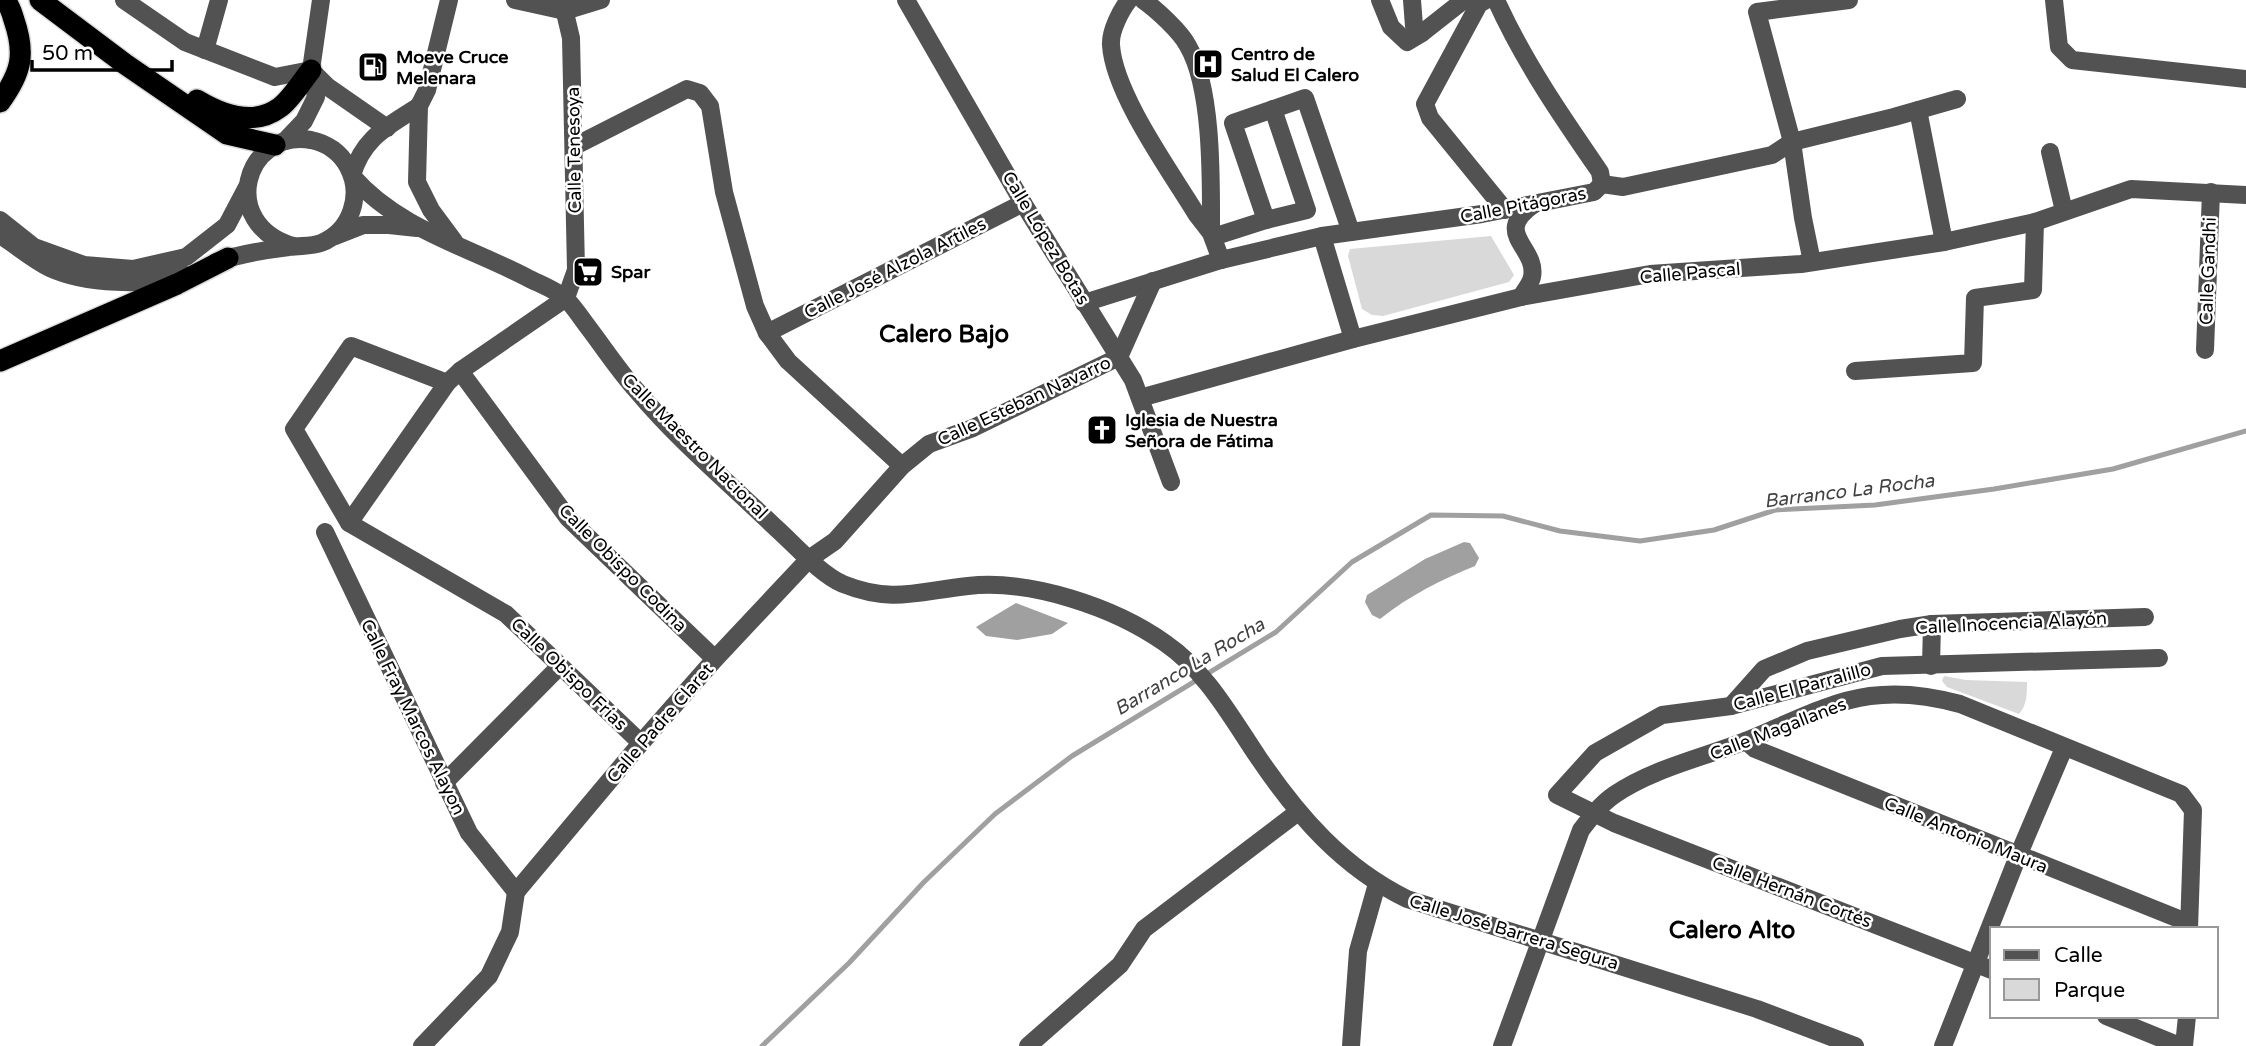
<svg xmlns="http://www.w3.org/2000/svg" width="2246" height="1046" font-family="'Varela Round',sans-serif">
  <rect width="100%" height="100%" fill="#fff"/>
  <g fill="#d9d9d9">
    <path d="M1491 236 1514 275 1509 282 1383 316 1372 315 1362 309 1348 256 1350 249Z"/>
    <path d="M1944 676 1966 680 2027 682C2027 694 2027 705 2019 714L1947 687 1942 681Z"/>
  </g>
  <g fill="#a0a0a0">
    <path d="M1464 542 1470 543 1479 558 1475 566C1441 580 1410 595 1380 619L1372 615 1365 602 1367 595 1425 559Z"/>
    <path d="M1016 603 1068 623 1052 634 1017 640 986 636 976 627Z"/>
  </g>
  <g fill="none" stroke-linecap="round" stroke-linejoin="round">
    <path stroke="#a0a0a0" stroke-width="5" d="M762 1046 849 963 924 882 995 814 1072 756 1276 632 1352 562 1431 515 1503 516 1560 531 1640 541 1714 530 1775 510 1875 505 1994 489 2113 469 2246 431"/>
    <g stroke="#dbdbdb" stroke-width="24">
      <g id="highway">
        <path d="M40 0 125 64 227 134 275 145"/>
        <path d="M197 100C222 115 253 127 279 108 290 101 302 81 311 70"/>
        <path d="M0 102C21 73 26 55 14 20 12 13 10 6 5 0"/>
        <path d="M0 361 177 284 228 258"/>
      </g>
    </g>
    <g stroke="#525252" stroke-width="18">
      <path d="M124 0 185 42 275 77 311 70 328 87 387 128"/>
      <path d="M449 0 427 90 419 106 417 182 431 210 454 241"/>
      <path d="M515 0 565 11 601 0"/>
      <path d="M906 0 1023 203 1133 380 1171 482"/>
      <path d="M1129 0C1121 10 1110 31 1111 45 1114 94 1171 172 1197 215L1211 233 1221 260"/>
      <path d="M1143 0C1156 9 1181 32 1188 46 1213 89 1211 183 1211 233"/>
      <path d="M1380 0 1391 27 1407 42 1422 33"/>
      <path d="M1412 0 1414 26 1422 33 1464 0"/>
      <path d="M1486 0 1479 4 1425 104 1430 118 1505 210"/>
      <path d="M1496 0C1524 62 1562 117 1600 172L1602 184"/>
      <path d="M2054 0 2059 47 2072 60 2246 79"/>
      <path d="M205 50 219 0"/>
      <path d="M1918 110 1944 242"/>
      <path d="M285 141 304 121 316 97 311 70 321 0"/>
      <path d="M575 146 687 89 700 93 710 106 724 192 755 306 767 333 788 361 902 466"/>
      <path d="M2050 152 2064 211"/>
      <path d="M352 175C364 136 388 127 419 106"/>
      <path d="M353 177C397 228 468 247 526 277 539 284 557 290 567 300 575 308 581 318 588 327 604 348 619 371 637 391 677 439 730 484 776 528 795 545 820 574 843 584 893 604 919 591 968 586 1030 579 1114 607 1165 643 1206 671 1231 717 1258 757 1298 816 1342 867 1407 899L1757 1009 1855 1046"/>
      <path d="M1602 184 1623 187 1772 155 1792 142 1894 117 1957 99"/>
      <path d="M0 220 34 247 84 265 133 269 186 257 227 225 247 187"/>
      <path d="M1266 220 1233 123 1305 98 1351 232"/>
      <path d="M0 235C16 245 33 260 50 268 85 284 147 287 183 274"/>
      <path d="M335 236 363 225H389L417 228"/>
      <path d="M1322 236 1353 339"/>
      <path d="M1213 237 1266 220 1307 210 1273 109"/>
      <path d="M216 262C240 254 264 250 289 247 300 245 311 247 321 243 351 231 363 195 348 167 341 153 327 143 311 140 244 129 218 224 293 246"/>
      <path d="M1812 262 1803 218 1792 142 1757 12 1849 0"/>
      <path d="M1521 297C1524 292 1531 283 1532 277 1538 247 1491 234 1534 204"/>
      <path d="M1084 303 1221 260 1322 236 1482 214 1594 192 1602 184"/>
      <path d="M767 333 1023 203"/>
      <path d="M2205 350 2211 192"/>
      <path d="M460 371 568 518 715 659"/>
      <path d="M1855 371 1973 363 1975 298 2033 290 2035 222"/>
      <path d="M447 383 351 346 294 429 349 523 506 614 641 743"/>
      <path d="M1140 398 1353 339 1521 297 1650 274 1801 264 1944 242 2035 222 2131 189 2246 195"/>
      <path d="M349 523 447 383 460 371 566 298 576 270 571 38 562 0"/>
      <path d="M325 532 469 833 516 892"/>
      <path d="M1931 666 1932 624"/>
      <path d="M1731 706 1764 669 1807 651 1900 629 1932 624 2145 617"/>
      <path d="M1746 741 1755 749 2189 923"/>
      <path d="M444 783 560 666"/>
      <path d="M516 892 641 743 715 659 809 559 835 541 902 466 929 444 973 428 1119 357 1153 281"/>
      <path d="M1992 970 1614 823 1557 795 1595 753 1662 715 1731 706 1882 666 2159 658"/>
      <path d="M2106 1016 2180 1046"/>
      <path d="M422 1046 489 976 510 932 516 892"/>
      <path d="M1028 1046 1120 965 1144 929 1298 812"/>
      <path d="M1351 1046 1358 951 1377 884"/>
      <path d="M1502 1046 1581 830C1591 817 1601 804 1614 795 1652 769 1701 758 1743 742 1784 726 1826 702 1870 696 1900 692 1931 696 1960 704L2181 794 2193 810 2189 929"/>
      <path d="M1943 1046 2018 856 2064 748"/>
      <path d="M2184 1046 2187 1016"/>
    </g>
    <use href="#highway" stroke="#000" stroke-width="21"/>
  </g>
  <defs>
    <g id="hospital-square" transform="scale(1.575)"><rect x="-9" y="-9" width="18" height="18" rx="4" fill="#000" stroke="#fff"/><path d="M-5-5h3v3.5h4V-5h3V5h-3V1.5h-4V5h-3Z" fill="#fff"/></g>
    <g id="fuel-square" transform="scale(1.575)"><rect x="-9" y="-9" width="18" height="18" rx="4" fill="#000" stroke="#fff"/><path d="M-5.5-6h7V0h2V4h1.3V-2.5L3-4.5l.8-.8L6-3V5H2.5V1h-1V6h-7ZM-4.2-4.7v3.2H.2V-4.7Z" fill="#fff"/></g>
    <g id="supermarket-square" transform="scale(1.575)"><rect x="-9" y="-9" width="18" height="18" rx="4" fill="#000" stroke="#fff"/><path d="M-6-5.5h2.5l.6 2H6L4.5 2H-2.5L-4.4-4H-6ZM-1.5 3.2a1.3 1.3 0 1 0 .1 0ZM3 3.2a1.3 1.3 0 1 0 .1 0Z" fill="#fff"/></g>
    <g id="church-square" transform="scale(1.575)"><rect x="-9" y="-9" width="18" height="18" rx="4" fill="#000" stroke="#fff"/><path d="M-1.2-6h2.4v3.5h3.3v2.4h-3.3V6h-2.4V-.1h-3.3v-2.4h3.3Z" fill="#fff"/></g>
  </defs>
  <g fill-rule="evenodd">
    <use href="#hospital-square" x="1208" y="64"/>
    <use href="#fuel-square" x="373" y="67"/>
    <use href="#supermarket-square" x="588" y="272"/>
    <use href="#church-square" x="1102" y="430"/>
  </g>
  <g text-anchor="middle" stroke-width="5" stroke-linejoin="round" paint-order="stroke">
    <g font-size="18" font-weight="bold" fill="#000" stroke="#fff" text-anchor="start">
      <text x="1231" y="60">Centro de<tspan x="1231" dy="21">Salud El Calero</tspan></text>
      <text x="396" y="63">Moeve Cruce<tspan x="396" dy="21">Melenara</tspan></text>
      <text x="611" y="278">Spar</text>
      <text x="1125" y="426">Iglesia de Nuestra<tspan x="1125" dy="21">Señora de Fátima</tspan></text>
    </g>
    <g font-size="18" fill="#000" stroke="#fff">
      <text transform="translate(574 150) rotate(-91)" y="6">Calle Tenesoya</text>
      <text transform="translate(1523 205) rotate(-11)" y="6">Calle Pitágoras</text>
      <text transform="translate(1046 238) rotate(59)" y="6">Calle López Botas</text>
      <text transform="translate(895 268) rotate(-27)" y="6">Calle José Alzola Artiles</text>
      <text transform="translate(2208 271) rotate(-88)" y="6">Calle Gandhi</text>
      <text transform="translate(1690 273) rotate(-5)" y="6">Calle Pascal</text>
      <text transform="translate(1024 401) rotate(-25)" y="6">Calle Esteban Navarro</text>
      <text transform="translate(695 446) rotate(45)" y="6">Calle Maestro Nacional</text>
      <text transform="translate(623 568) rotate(45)" y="6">Calle Obispo Codina</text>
      <text transform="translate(2011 623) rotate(-3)" y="6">Calle Inocencia Alayón</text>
      <text transform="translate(569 674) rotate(44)" y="6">Calle Obispo Frías</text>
      <text transform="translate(1802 687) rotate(-15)" y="6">Calle El Parralillo</text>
      <text transform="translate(413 717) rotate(64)" y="6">Calle Fray Marcos Alayon</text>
      <text transform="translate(660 723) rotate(-49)" y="6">Calle Padre Claret</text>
      <text transform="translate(1778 729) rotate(-21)" y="6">Calle Magallanes</text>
      <text transform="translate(1966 835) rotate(22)" y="6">Calle Antonio Maura</text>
      <text transform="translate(1792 892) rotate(21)" y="6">Calle Hernán Cortés</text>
      <text transform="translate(1514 932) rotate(17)" y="6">Calle José Barrera Segura</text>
    </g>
    <g font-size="19" font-style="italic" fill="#414141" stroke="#fff">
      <text transform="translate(1849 490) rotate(-7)" y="7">Barranco La Rocha</text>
      <text transform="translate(1189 666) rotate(-31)" y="7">Barranco La Rocha</text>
    </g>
    <g font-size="24" font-weight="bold" fill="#000" stroke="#fff">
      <text x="944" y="342">Calero Bajo</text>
      <text x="1732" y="938">Calero Alto</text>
    </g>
  </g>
  <rect x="1990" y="927" width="228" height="91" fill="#ffffff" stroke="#999999" stroke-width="2"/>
  <rect x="2004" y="950" width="35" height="10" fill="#525252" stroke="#999999" stroke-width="2"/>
  <text x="2054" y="962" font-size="21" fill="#000000">Calle</text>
  <rect x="2004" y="979" width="35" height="21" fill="#d9d9d9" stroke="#999999" stroke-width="2"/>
  <text x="2054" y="997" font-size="21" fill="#000000">Parque</text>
  <path d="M32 60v10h140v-10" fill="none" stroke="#000000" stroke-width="3.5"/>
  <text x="42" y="60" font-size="21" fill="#000000" stroke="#ffffff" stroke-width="5" paint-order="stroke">50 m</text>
</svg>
